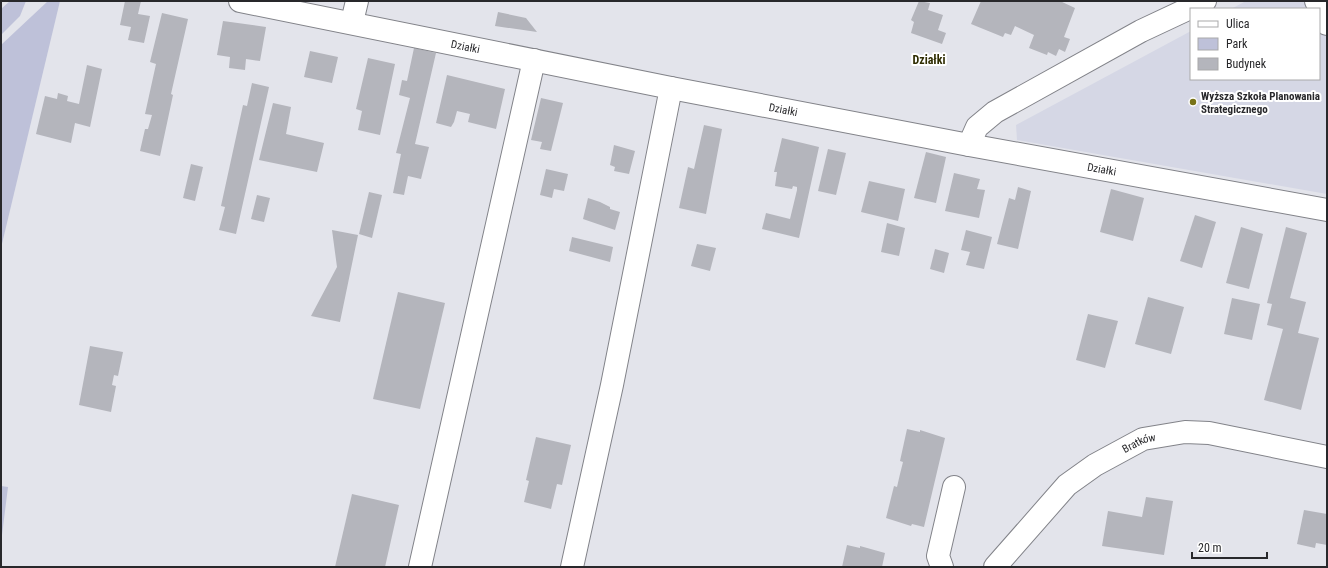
<svg xmlns="http://www.w3.org/2000/svg" width="1328" height="568" font-family="'Roboto Condensed',sans-serif">
  <rect width="100%" height="100%" fill="#e3e4eb"/>
  <path fill="#d5d7e5" d="M1246 1H1327V194L1017 140 1016 125 1191 31V79H1319V9H1231Z"/>
  <g fill="#bec1d9">
    <path d="M10 1H26L20 16 1 35V9Z"/>
    <path d="M48 1H60L1 248V45Z"/>
    <path d="M1 486 8 487 1 543Z"/>
  </g>
  <g fill="#b4b5bc">
    <path d="M125 1H141L138 14 150 16 144 43 128 40 131 27 120 25Z"/>
    <path d="M919 1 930 3 928 10 943 15 938 30 946 33 942 44 911 33 914 22 911 20Z"/>
    <path d="M981 1H1060L1075 8 1064 37 1070 39 1065 52 1059 49 1056 56 1048 52 1047 55 1029 48 1034 35 1015 26 1011 35 1005 33 1003 37 971 24Z"/>
    <path d="M498 12 526 18 537 32 495 26Z"/>
    <path d="M162 13 188 19 171 94 173 95 160 156 140 151 145 129H148L152 115 145 114 156 64 150 62Z"/>
    <path d="M223 21 266 27 260 61 246 59 245 70 229 68 230 57 217 55Z"/>
    <path d="M414 48 436 53 415 144 429 147 421 179 408 176 404 195 393 193 401 154 396 153 410 98 399 95 402 80 407 81Z"/>
    <path d="M310 51 338 57 332 83 304 77Z"/>
    <path d="M368 58 395 64 380 135 358 130 362 111 356 109Z"/>
    <path d="M87 65 102 69 90 127 75 123 71 143 36 134 45 96 57 99 58 93 68 96 67 101 79 104Z"/>
    <path d="M447 75 505 89 496 129 468 122 470 114 457 111 454 122 451 127 436 123Z"/>
    <path d="M252 83 269 87 236 234 219 230 225 207 221 206 243 105 247 106Z"/>
    <path d="M541 98 563 103 551 151 540 149 542 142 531 140Z"/>
    <path d="M273 103 291 107 286 134 324 143 317 172 259 160Z"/>
    <path d="M704 125 722 129 706 214 679 208 688 167 694 169Z"/>
    <path d="M782 138 819 147 799 238 762 229 766 213 790 219 797 190V187L793 186 792 189 775 186 777 172H774Z"/>
    <path d="M614 145 635 151 629 174 614 171 615 167 610 165Z"/>
    <path d="M828 149 846 153 836 195 818 191Z"/>
    <path d="M926 152 946 157 936 203 914 198Z"/>
    <path d="M191 164 203 167 195 201 183 198Z"/>
    <path d="M546 169 568 174 564 191 554 189 552 198 540 195Z"/>
    <path d="M954 173 980 179 977 189 985 190 979 218 945 211Z"/>
    <path d="M869 181 905 189 898 221 861 212Z"/>
    <path d="M1018 187 1031 191 1018 249 997 244 1009 198 1015 200Z"/>
    <path d="M1111 189 1144 198 1133 241 1100 232Z"/>
    <path d="M369 192 382 195 372 238 359 234Z"/>
    <path d="M257 195 270 198 264 222 251 219Z"/>
    <path d="M588 198 600 202 610 207V209L620 212 615 230 583 219Z"/>
    <path d="M1195 215 1216 222 1202 268 1180 261Z"/>
    <path d="M887 223 905 228 899 256 881 252Z"/>
    <path d="M1241 227 1263 234 1249 289 1226 283Z"/>
    <path d="M1286 227 1307 233 1290 298 1306 302 1298 333 1319 338 1301 410 1264 400 1283 329 1267 325 1272 304 1267 303Z"/>
    <path d="M332 230 358 235 340 322 311 316 337 267Z"/>
    <path d="M966 230 992 237 984 269 966 265 970 252 961 250Z"/>
    <path d="M572 237 613 247 610 262 569 251Z"/>
    <path d="M697 244 716 248 710 271 691 266Z"/>
    <path d="M935 249 949 253 944 273 930 269Z"/>
    <path d="M398 292 445 303 420 409 373 399Z"/>
    <path d="M1148 297 1184 307 1171 354 1135 344Z"/>
    <path d="M1232 298 1260 304 1252 340 1224 334Z"/>
    <path d="M1088 314 1118 321 1105 368 1076 360Z"/>
    <path d="M90 346 123 352 118 376 114 375 112 385 116 386 111 412 79 405Z"/>
    <path d="M907 429 920 432V430L945 438 924 527 912 524 911 526 886 518 894 486 897 487 900 474 903 462 900 461Z"/>
    <path d="M536 437 571 445 562 485 557 484 551 509 524 502 529 481 526 480Z"/>
    <path d="M352 494 399 505 385 567H335Z"/>
    <path d="M1146 497 1173 501 1164 555 1102 546 1108 511 1142 517Z"/>
    <path d="M1304 510 1327 514V545L1316 543 1315 548 1297 544Z"/>
    <path d="M847 545 860 548V546L885 553 882 567H842Z"/>
  </g>
  <g fill="none" stroke-linecap="round" stroke-linejoin="round">
    <g stroke="#828389" stroke-width="24">
      <g id="minor">
        <path id="s1" d="M240 1 671 88 969 145 1327 210"/>
        <path d="M1316 1 1327 24"/>
        <path d="M352 22 357 1"/>
        <path d="M969 145 977 127 995 112 1141 31 1205 1"/>
        <path d="M420 567 534 60"/>
        <path d="M572 567 612 385 671 88"/>
        <path d="M942 567 938 556 954 487"/>
        <path id="s2" d="M995 567 1067 485 1095 465 1143 439 1185 432 1209 433 1327 457"/>
      </g>
    </g>
    <use href="#minor" stroke="#fff" stroke-width="22"/>
  </g>
  <circle fill="#787317" stroke="#fff" stroke-width="1.5" cx="1193" cy="102" r="4"/>
  <g text-anchor="middle" stroke-width="4" stroke-linejoin="round" paint-order="stroke">
    <g font-size="11" fill="#28282b" stroke="#fff">
      <text dy="4" stroke="none"><textPath href="#s1" startOffset="230">Działki</textPath></text>
      <text dy="4" stroke="none"><textPath href="#s1" startOffset="554">Działki</textPath></text>
      <text dy="4" stroke="none"><textPath href="#s1" startOffset="878">Działki</textPath></text>
      <text dy="4" stroke="none"><textPath href="#s2" startOffset="193">Bratków</textPath></text>
    </g>
    <g font-size="11" font-weight="bold" fill="#28282b" stroke="#fff" text-anchor="start">
      <text x="1201" y="100">Wyższa Szkoła Planowania<tspan x="1201" dy="13">Strategicznego</tspan></text>
    </g>
    <g font-size="12" font-weight="bold" fill="#2f2d02" stroke="#fff">
      <text x="929" y="64">Działki</text>
    </g>
  </g>
  <rect width="1328" height="568" fill="none" stroke="#28282b" stroke-width="4"/>
  <rect x="1190" y="8" width="130" height="72" fill="#ffffff" stroke="#a9a9aa"/>
  <rect x="1198" y="21" width="20" height="6" fill="#ffffff" stroke="#a9a9aa"/>
  <text x="1226" y="28" font-size="12" fill="#28282b">Ulica</text>
  <rect x="1198" y="38" width="20" height="12" fill="#bec1d9" stroke="#a9a9aa"/>
  <text x="1226" y="48" font-size="12" fill="#28282b">Park</text>
  <rect x="1198" y="58" width="20" height="12" fill="#b4b5bc" stroke="#a9a9aa"/>
  <text x="1226" y="68" font-size="12" fill="#28282b">Budynek</text>
  <path d="M1192 552v6h75v-6" fill="none" stroke="#28282b" stroke-width="2"/>
  <text x="1198" y="552" font-size="12" fill="#28282b" stroke="#ffffff" stroke-width="3" paint-order="stroke">20 m</text>
</svg>
